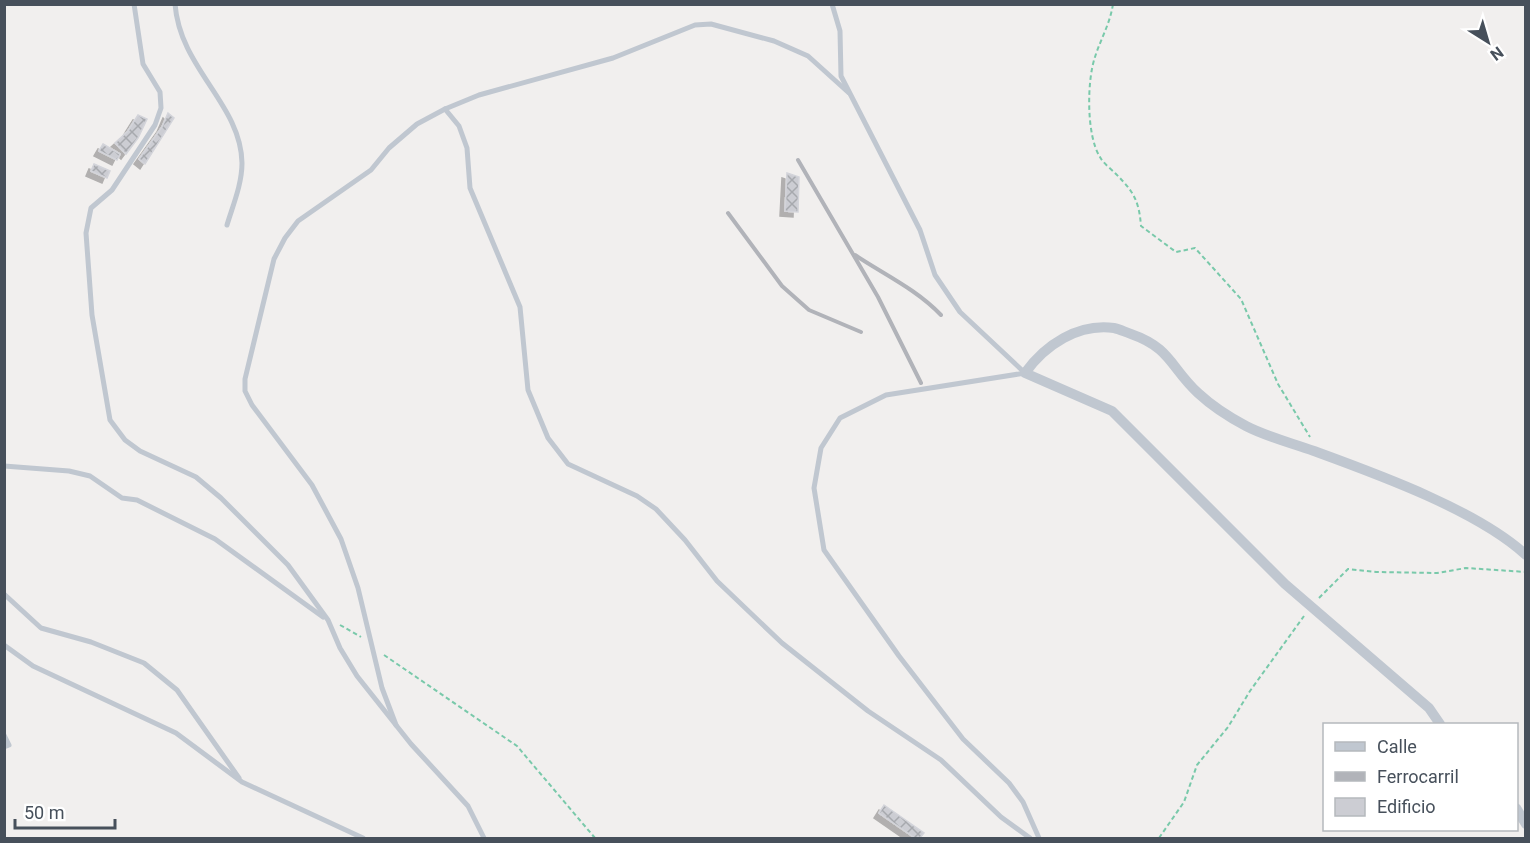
<svg xmlns="http://www.w3.org/2000/svg" width="1530" height="843" font-family="Roboto,sans-serif">
  <defs>
    <pattern id="building-cross-hatch" width="8" height="8" patternUnits="userSpaceOnUse" patternTransform="scale(1.5)"><rect width="8" height="8" fill="#cccdd3"/><path d="M0 0l8 8M0 8l8-8" fill="none" stroke="#a7a9ae"/></pattern>
    <filter id="shadow"><feDropShadow dx="-5" dy="5" stdDeviation="0" flood-color="#0004"/></filter>
  </defs>
  <rect width="100%" height="100%" fill="#f1efee"/>
  <g fill="url(#building-cross-hatch)" stroke="#d3d4da" stroke-width="1.5" filter="url(#shadow)">
    <path d="M168 113 174 118 145 164 139 159 162 127Z"/>
    <path d="M138 115 147 119 138 138 126 154 115 143 128 131Z"/>
    <path d="M103 144 120 154 117 160 99 151Z"/>
    <path d="M94 164 110 171 107 178 91 171Z"/>
    <path d="M787 173 799 177 798 212 785 211Z"/>
    <path d="M884 805 924 833 920 838H915L879 813Z"/>
  </g>
  <g fill="none" stroke-linecap="round" stroke-linejoin="round">
    <g stroke="#79c9aa" stroke-width="2" stroke-dasharray="4.5 3" stroke-linecap="butt">
      <path d="M1113 4C1110 24 1101 38 1095 57 1087 80 1086 135 1100 157 1103 163 1111 169 1116 174 1134 192 1139 201 1141 226L1176 252 1195 248 1241 299 1278 384 1310 437"/>
      <path d="M1319 598 1348 569 1376 572 1437 573 1466 568 1526 572"/>
      <path d="M340 625 361 637"/>
      <path d="M384 655 517 746 595 838"/>
      <path d="M1159 838 1184 802 1197 765 1228 727 1250 691 1304 616"/>
    </g>
    <g stroke="#c0c7d0" stroke-width="5">
      <path d="M134 4 143 64 160 92 161 108 155 125 112 190 91 208 86 233 92 315 110 420 125 440 140 451 196 477 221 498 288 565 328 620 340 648 357 676 411 744 468 806 484 838"/>
      <path d="M175 4C180 69 241 104 242 163 242 184 233 205 227 225"/>
      <path d="M832 4 840 31 841 76 920 230 935 275 960 312 1025 373"/>
      <path d="M445 109 459 126 467 148 470 188 520 307 528 390 548 438 568 464 637 496 656 509 685 540 717 581 782 643 868 711 941 760 1001 817 1030 838"/>
      <path d="M1025 373 886 395 840 418 821 448 814 488 824 550 899 656 963 739 1009 783 1023 802 1039 838"/>
      <path d="M4 466 69 471 90 476 122 498 137 500 215 539 323 617"/>
      <path d="M4 594 41 628 91 642 144 663 177 690 239 778"/>
      <path d="M4 645 33 666 176 733 242 782 363 838"/>
      <path d="M396 725 382 688 358 588 341 539 312 485 252 405 245 391V379L274 259 285 238 298 221 371 170 389 148 417 124 445 109 479 95 613 58 695 25 711 24 774 41 808 56 849 93"/>
      <path d="M4 735 9 745 4 747"/>
    </g>
    <g stroke="#c0c7d0" stroke-width="10">
      <path d="M1440 724 1429 708 1285 584 1112 411 1025 373C1045 345 1078 323 1114 328 1119 329 1125 332 1131 334 1171 348 1170 367 1198 393 1212 406 1229 417 1246 426 1267 437 1292 443 1314 451 1377 474 1477 510 1526 555"/>
      <path d="M1516 808 1526 824"/>
    </g>
    <g stroke="#b1b3b9" stroke-width="4">
      <path d="M798 160 878 297 921 383"/>
      <path d="M728 213 782 286 809 310 861 332"/>
      <path d="M855 255C885 275 916 289 941 315"/>
    </g>
  </g>
  <rect width="1530" height="843" fill="none" stroke="#47505b" stroke-width="12"/>
  <rect x="1323" y="723" width="195" height="108" fill="#ffffff" stroke="#b5b9bd" stroke-width="1.5"/>
  <rect x="1335" y="742" width="30" height="9" fill="#c0c7d0" stroke="#b5b9bd" stroke-width="1.5"/>
  <text x="1377" y="753" font-size="18" fill="#47505b">Calle</text>
  <rect x="1335" y="772" width="30" height="9" fill="#b1b3b9" stroke="#b5b9bd" stroke-width="1.5"/>
  <text x="1377" y="783" font-size="18" fill="#47505b">Ferrocarril</text>
  <rect x="1335" y="798" width="30" height="18" fill="#cccdd3" stroke="#b5b9bd" stroke-width="1.5"/>
  <text x="1377" y="813" font-size="18" fill="#47505b">Edificio</text>
  <g transform="translate(1488 42) rotate(143)" stroke="#ffffff" stroke-width="4.5" paint-order="stroke">
  <path d="M0-4.5L10 22L0 15L-10 22Z" fill="#47505b"/>
  <text y="-9" font-size="16" font-weight="bold" text-anchor="middle" fill="#47505b">N</text>
  </g>
  <path d="M15 819v9h100v-9" fill="none" stroke="#47505b" stroke-width="3"/>
  <text x="24" y="819" font-size="18" fill="#47505b" stroke="#ffffff" stroke-width="4.5" paint-order="stroke">50 m</text>
</svg>
